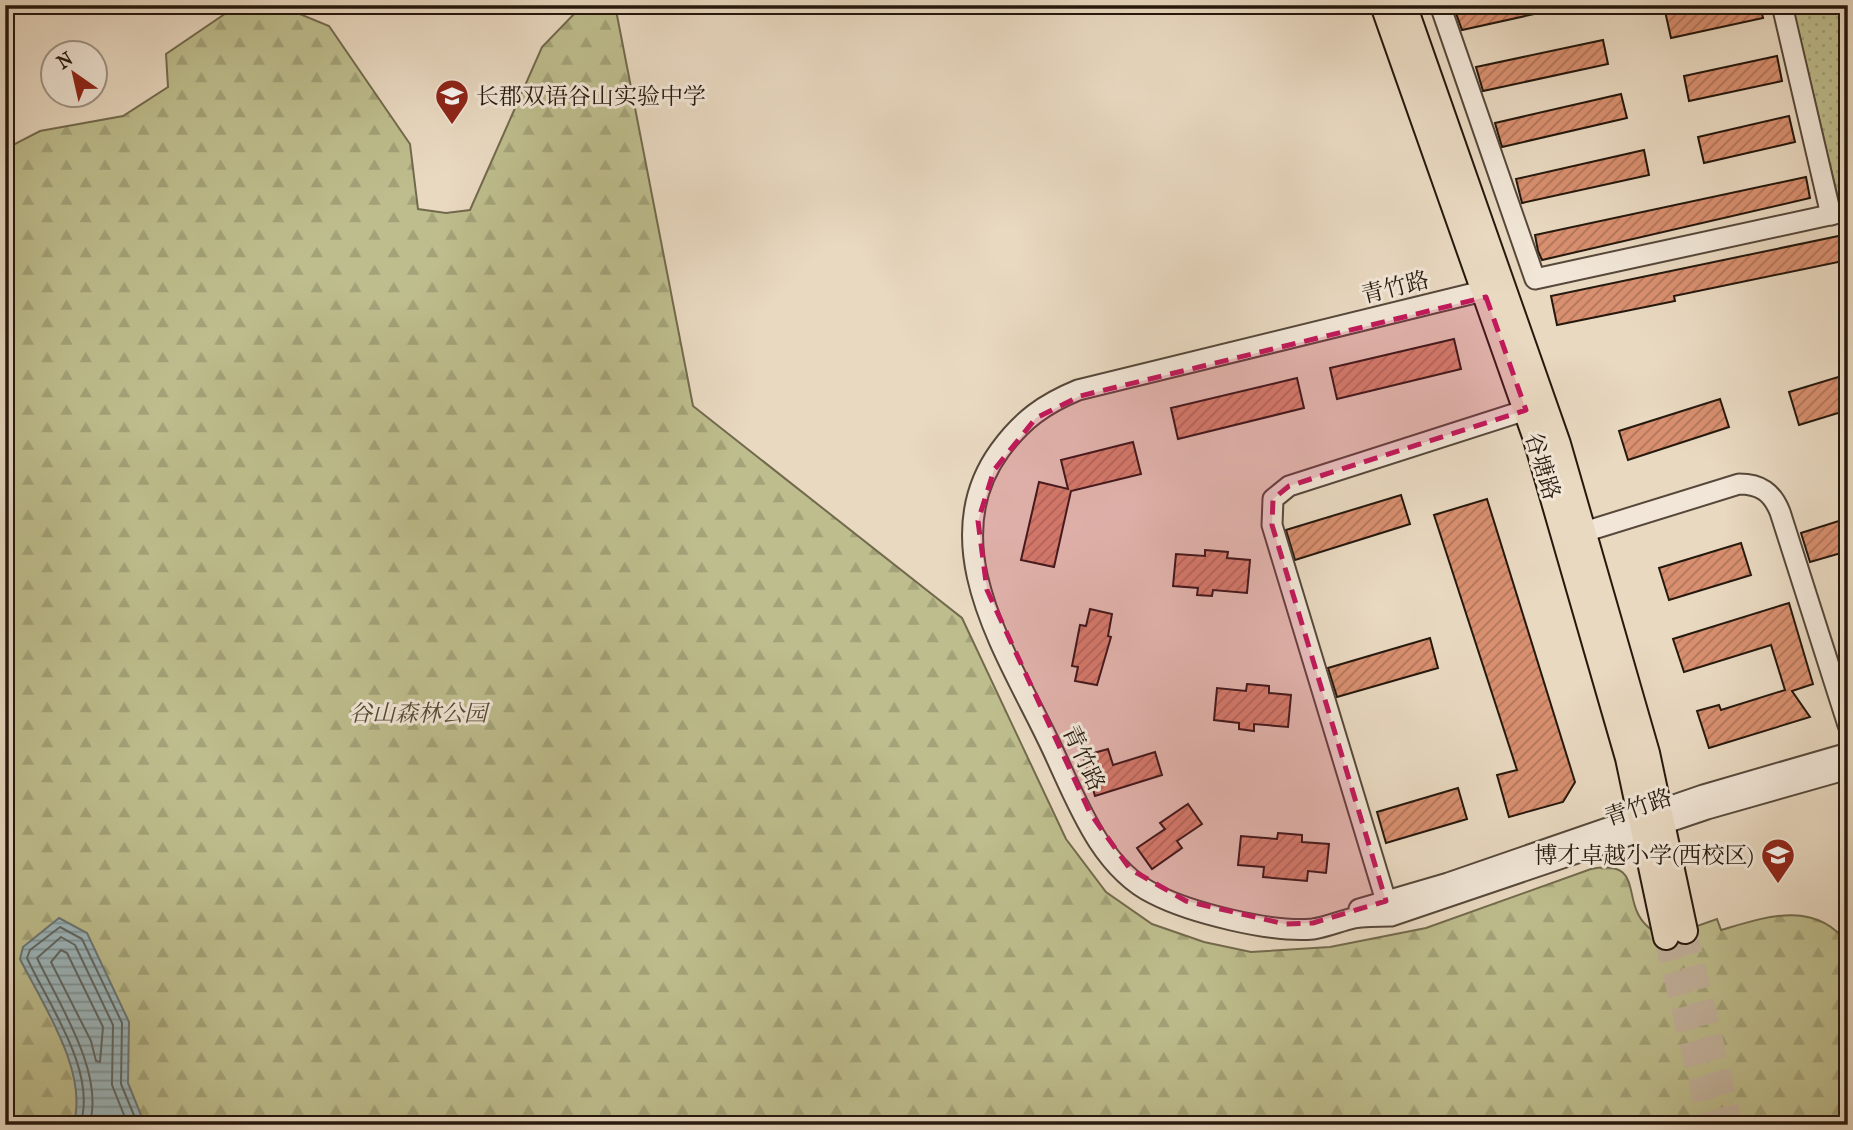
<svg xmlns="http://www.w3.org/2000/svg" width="1853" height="1130" font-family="'IM FELL French Canon','Noto Serif SC',serif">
  <defs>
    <pattern id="forest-firs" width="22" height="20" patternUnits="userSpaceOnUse" patternTransform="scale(1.75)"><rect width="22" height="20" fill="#bebd8d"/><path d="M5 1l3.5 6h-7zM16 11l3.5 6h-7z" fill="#a3a278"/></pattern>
    <pattern id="park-dots" width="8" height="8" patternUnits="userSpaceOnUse" patternTransform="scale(1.75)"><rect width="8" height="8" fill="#bebd8d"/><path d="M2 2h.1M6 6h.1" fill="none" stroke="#a3a278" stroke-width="1.8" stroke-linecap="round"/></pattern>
    <pattern id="water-rules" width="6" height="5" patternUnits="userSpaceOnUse" patternTransform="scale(1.75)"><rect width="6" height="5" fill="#9cb7bd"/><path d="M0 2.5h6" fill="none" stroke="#7f9498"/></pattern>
    <pattern id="building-hatch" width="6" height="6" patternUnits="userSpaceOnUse" patternTransform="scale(1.75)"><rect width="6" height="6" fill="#d99070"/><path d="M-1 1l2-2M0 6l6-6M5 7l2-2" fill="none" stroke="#b0755a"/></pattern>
  </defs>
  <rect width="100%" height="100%" fill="#e9d9c1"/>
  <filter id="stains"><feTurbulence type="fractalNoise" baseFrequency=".00286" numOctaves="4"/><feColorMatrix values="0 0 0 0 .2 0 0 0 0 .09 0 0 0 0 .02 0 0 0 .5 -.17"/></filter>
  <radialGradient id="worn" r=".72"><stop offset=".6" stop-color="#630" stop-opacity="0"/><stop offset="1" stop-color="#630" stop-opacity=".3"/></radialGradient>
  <path fill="url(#forest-firs)" stroke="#726a4d" stroke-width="2" d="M238 5H278L329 26 410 144 418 209 446 213 470 210 542 47 574 14 589 5H615L693 406 962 618 1066 839 1106 892 1152 924 1204 942 1251 952 1330 947 1426 928 1591 869C1646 859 1620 901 1647 926 1652 931 1660 934 1666 937L1717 919 1721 930C1765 917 1815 899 1848 944V972L1842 974 1844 1003 1839 1029 1848 1050V1125H5V149L40 131 123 116 168 87 166 54Z"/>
  <path fill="url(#park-dots)" stroke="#726a4d" stroke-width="2" d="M1792 5H1840L1848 36V201L1839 203Z"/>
  <path fill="url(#water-rules)" stroke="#6c7777" stroke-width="2" d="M59 918 87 933 129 1022 128 1083 145 1125H73C90 1074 42 1003 20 959L23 947Z"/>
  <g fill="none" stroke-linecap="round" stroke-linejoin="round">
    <g stroke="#606865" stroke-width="2">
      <path d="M61 950 67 953 103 1027 100 1062 96 1061 91 1041 51 962Z"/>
      <path d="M80 1125C98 1072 48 1004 27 958L30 950 60 927 82 939 122 1023 121 1084 138 1125"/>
      <path d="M89 1125C106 1075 58 1002 37 958L61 937 75 945 113 1025 112 1085 128 1125"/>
    </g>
  </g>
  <g fill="url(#building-hatch)" stroke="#25180d" stroke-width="2">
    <path d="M1453 5H1547L1548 11 1462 30Z"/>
    <path d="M1693 5H1760L1763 18 1671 38 1665 11Z"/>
    <path d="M1603 40 1608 64 1483 91 1476 67Z"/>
    <path d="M1777 56 1782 81 1689 101 1684 76Z"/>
    <path d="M1621 94 1627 118 1502 147 1495 123Z"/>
    <path d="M1789 116 1795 142 1704 163 1698 137Z"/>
    <path d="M1644 150 1649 175 1522 203 1516 179Z"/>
    <path d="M1806 177 1810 198 1542 260 1538 251 1535 235Z"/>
    <path d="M1848 234V260L1674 296 1675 301 1557 325 1551 296Z"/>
    <path d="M1454 339 1461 369 1337 399 1330 368Z"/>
    <path d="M1848 374V410L1799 425 1789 392Z"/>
    <path d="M1297 378 1304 408 1178 439 1171 408Z"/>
    <path d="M1720 399 1729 427 1628 460 1619 431Z"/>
    <path d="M1133 442 1141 474 1071 491 1054 567 1021 560 1039 482 1068 489 1061 460Z"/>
    <path d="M1401 495 1410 524 1295 560 1286 530Z"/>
    <path d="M1487 499 1575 782 1563 802 1509 817 1497 775 1517 770 1434 515Z"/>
    <path d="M1848 518V551L1810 562 1801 533Z"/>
    <path d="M1741 543 1751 575 1669 600 1659 568Z"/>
    <path d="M1205 550 1228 552 1227 558 1250 560 1247 593 1213 590 1212 596 1197 595 1198 588 1173 586 1176 554 1205 556Z"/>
    <path d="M1789 603 1813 684 1792 691 1810 717 1709 748 1697 711 1719 705 1721 710 1785 690 1771 645 1684 672 1673 639Z"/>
    <path d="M1090 609 1112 614 1108 636 1111 637 1097 685 1075 681 1078 667 1072 666 1080 625 1086 626Z"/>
    <path d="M1430 638 1438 668 1337 697 1328 668Z"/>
    <path d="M1247 684 1269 686V693L1291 695 1288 727 1254 724V731L1239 729V723L1214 720 1217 688 1246 691Z"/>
    <path d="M1108 749 1113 765 1155 752 1162 775 1095 796 1083 756Z"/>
    <path d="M1458 788 1467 819 1386 843 1377 812Z"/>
    <path d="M1188 804 1202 824 1177 841 1182 848 1152 869 1137 848 1165 829 1160 823Z"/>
    <path d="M1278 833 1302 835V842L1329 844 1326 873 1308 871 1307 881 1263 877 1264 867 1238 865 1241 836 1277 839Z"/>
  </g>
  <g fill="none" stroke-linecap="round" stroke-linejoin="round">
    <g stroke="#c2b29d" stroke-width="24" stroke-dasharray="24 12" stroke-linecap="butt">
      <path d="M1685 931 1731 1125"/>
      <path d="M1666 937 1711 1125"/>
    </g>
    <g stroke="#56483a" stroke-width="23">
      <g id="minor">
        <path d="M1440 5 1535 279 1848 211"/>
        <path d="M1782 5 1831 215"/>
        <path d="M1495 288 1078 390C1044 404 1022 420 1000 450 932 543 1006 652 1048 740 1074 793 1097 866 1154 894 1191 913 1272 933 1313 929 1327 927 1340 921 1354 918 1366 916 1379 916 1391 916L1707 809 1848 769"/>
        <path d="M1584 532 1739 484C1760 484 1772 492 1780 512L1848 725"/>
        <path d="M1359 909 1448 883 1703 795 1848 753"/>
        <path d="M1389 911 1272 525 1273 499 1289 486 1526 410"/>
      </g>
    </g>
    <g stroke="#25180d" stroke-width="28">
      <g id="major">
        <path d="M1383 5 1535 436 1628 758 1666 937"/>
        <path d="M1404 5 1558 444 1647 753 1685 931"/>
      </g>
    </g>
    <use href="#minor" stroke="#f1e6d7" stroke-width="19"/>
    <use href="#major" stroke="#e9d9c1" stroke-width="24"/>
  </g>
  <path fill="#c2185b" fill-opacity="0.2" stroke="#c2185b" stroke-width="5" stroke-dasharray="14 9" stroke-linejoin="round" d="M1486 297 1526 410 1289 486 1273 499 1272 525 1386 901 1313 923 1285 924 1186 901 1130 869 1090 813 987 590 978 521 994 470 1036 418 1080 396Z"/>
  <defs>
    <g id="school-pin" transform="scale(1.75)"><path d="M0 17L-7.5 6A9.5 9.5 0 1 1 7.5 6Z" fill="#8f2418" stroke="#f1e6d7"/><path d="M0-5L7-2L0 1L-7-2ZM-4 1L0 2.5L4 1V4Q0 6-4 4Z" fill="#fff"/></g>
  </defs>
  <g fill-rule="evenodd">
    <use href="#school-pin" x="452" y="96"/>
    <use href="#school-pin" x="1778" y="855"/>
  </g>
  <g text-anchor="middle" stroke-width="6" stroke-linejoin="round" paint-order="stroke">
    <g font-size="23" fill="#25180d" stroke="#f1e6d7" text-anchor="start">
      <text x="476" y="104">长郡双语谷山实验中学</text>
      <text x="1754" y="863" text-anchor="end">博才卓越小学(西校区)</text>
    </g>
    <g font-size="23" fill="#25180d" stroke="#f1e6d7">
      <text transform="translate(1395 287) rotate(-14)" y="8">青竹路</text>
      <text transform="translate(1543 466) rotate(73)" y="8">谷塘路</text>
      <text transform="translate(1084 758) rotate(65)" y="8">青竹路</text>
      <text transform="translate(1638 807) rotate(-19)" y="8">青竹路</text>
    </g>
    <g font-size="23" font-style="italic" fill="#534a33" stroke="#f1e6d7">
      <text x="418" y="721">谷山森林公园</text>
    </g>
  </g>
  <rect width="1853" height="1130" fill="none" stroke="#e9d9c1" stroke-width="28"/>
  <rect x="7" y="7" width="1839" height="1116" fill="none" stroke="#25180d" stroke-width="3.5"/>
  <rect x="14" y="14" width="1825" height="1102" fill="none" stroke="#25180d" stroke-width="2"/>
  <g transform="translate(74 74) rotate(326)"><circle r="33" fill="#f1e6d7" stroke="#9f9486" stroke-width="2"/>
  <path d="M0-5L12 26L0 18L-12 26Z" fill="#8f2418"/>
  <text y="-10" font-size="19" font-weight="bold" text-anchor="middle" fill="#25180d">N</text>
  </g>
  <rect width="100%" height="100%" filter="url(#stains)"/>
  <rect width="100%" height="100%" fill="url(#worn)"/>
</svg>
